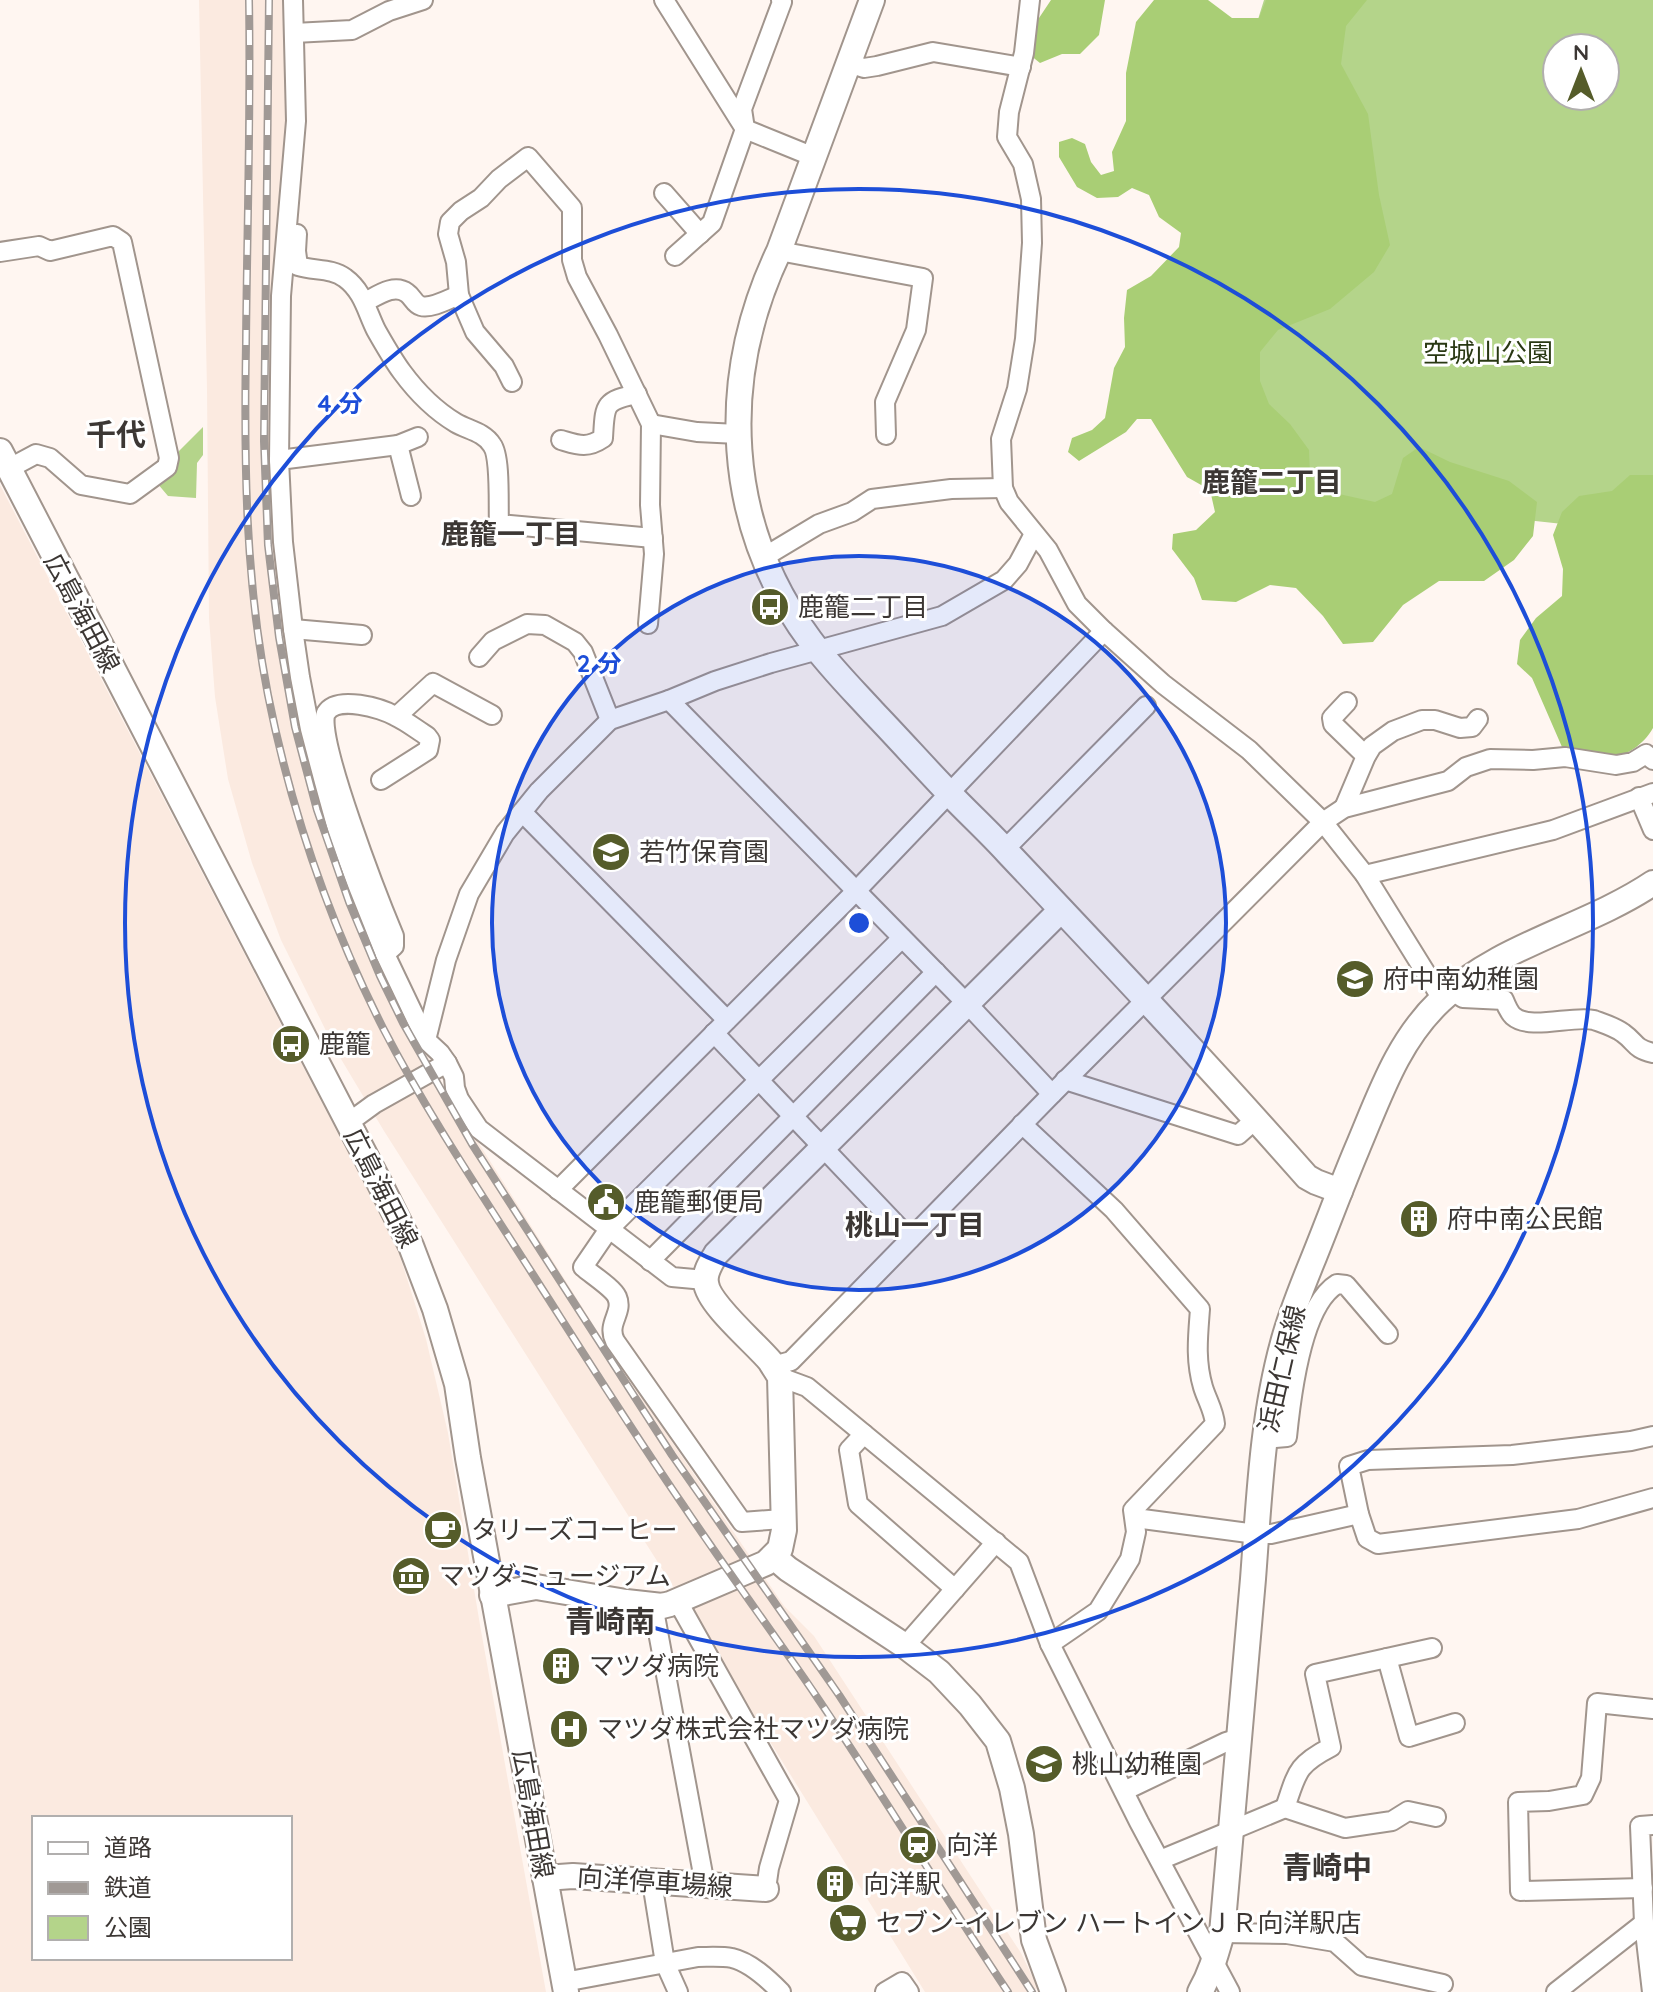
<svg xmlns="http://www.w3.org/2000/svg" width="1653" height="1992" font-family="Quicksand,'Noto Sans JP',sans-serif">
  <rect width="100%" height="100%" fill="#fff6f1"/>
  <g fill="#fbeae0" fill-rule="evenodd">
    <path d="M199 0H289V111L272 331 270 470 276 565 279 576 287 650 411 1024 449 1096 608 1348 784 1606 814 1636 1021 1953 1038 1988 1029 1992H925L699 1627 384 1131 335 1049 281 940 252 863 228 779 215 697 209 618 207 389Z"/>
    <path d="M0 485 358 1172 399 1253 426 1339 448 1433 480 1625 546 1992H0ZM34 1818H290V1958H34Z"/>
  </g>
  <g fill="#b4d48a" fill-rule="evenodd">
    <path d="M1264 0H1653V513L1563 524 1526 520 1355 529 1270 437 1246 319 1255 29ZM1557 48H1605V96H1557Z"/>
    <path d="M203 427V455L197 463 196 498 168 496 157 483 174 473 172 469 178 466 179 451Z"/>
  </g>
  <g fill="#a9ce75">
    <path d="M1051 0H1105L1099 35 1080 54H1062L1040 63 1030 55 1035 24Z"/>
    <path d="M1154 0H1208L1232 18H1259L1266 0H1367L1346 26 1341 64 1368 114 1379 195 1390 245 1374 272 1330 309 1278 330 1260 352V381L1269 404 1290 424 1309 450 1310 475 1321 490 1375 502 1392 494 1403 458 1419 447 1450 462 1509 481 1537 502 1533 536 1514 560 1484 581H1439L1403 605 1373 642 1343 644 1323 616 1296 588 1270 585 1236 602 1202 600 1194 578 1172 549 1173 534 1196 530 1215 512 1210 490 1187 477 1151 419H1137L1126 432 1079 461 1068 452 1072 438 1092 430 1105 418 1114 368 1125 347 1124 318 1127 290 1151 276 1179 247 1181 233 1159 217 1149 195 1132 188 1118 197 1097 198 1077 187 1059 157V142L1072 138 1085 144 1091 162 1101 175 1114 171 1112 152 1126 121V73L1136 22Z"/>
    <path d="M1630 475H1653V728C1643 746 1621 761 1599 758 1588 757 1573 750 1562 747L1532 678 1517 664 1520 640 1536 618 1562 596 1563 569 1553 535 1562 512 1579 496 1612 491Z"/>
  </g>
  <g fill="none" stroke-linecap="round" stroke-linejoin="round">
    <g stroke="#a1958d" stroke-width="22">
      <g id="street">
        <path d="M293 0 296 121 281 296 279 460 283 542 293 629 300 677 310 729 324 782 339 836 357 884 385 954 426 1040 440 1053 447 1063 454 1077 455 1088 459 1099 479 1129 672 1277 705 1280"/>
        <path d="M664 0 745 129 814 157"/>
        <path d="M1030 0 1024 53 1009 112 1007 137 1023 164 1031 199 1032 243 1025 339 1017 389 1001 439 1003 488 1009 502 1048 550 1077 604 1104 631 1163 684 1249 750 1323 822 1365 875 1442 999"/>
        <path d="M294 33 352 30 389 11 423 0"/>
        <path d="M848 63 864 68 877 66 933 52 1021 67"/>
        <path d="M664 193 700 234"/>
        <path d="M297 234 296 251 298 266C314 271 332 268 345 278 363 291 367 312 376 330 384 344 393 360 402 372 416 391 436 411 456 423 468 430 484 432 492 445 501 457 498 507 499 524L653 538"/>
        <path d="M779 251 923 278 916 330 885 402 886 435"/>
        <path d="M0 252 39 246 50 251 113 236 122 242 169 458 167 467 130 494 81 485 50 458 36 454 8 469"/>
        <path d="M675 256 712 223 745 129 742 109 782 2 781 0"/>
        <path d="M365 302C377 296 394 283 407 293 413 297 414 304 421 306 431 309 449 299 459 295"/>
        <path d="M512 382 504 366 475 332 459 295 456 262 448 234 450 222 461 211 481 198 499 179 528 157 572 208V260L577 277 608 335 651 424 650 505 654 554 648 624"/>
        <path d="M651 424 697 432 738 434"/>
        <path d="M561 440C578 445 587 449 603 438 605 405 603 401 637 394"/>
        <path d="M398 445 411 496"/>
        <path d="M279 460 398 445 418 437"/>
        <path d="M764 557 819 524 852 512 872 499 951 489 1003 488"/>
        <path d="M293 629 362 635"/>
        <path d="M479 657 493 641 527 624 545 625 575 642 583 652 610 720"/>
        <path d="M669 700 976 1013 1052 1094"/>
        <path d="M1347 702 1332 718 1333 724 1366 756"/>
        <path d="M397 716 433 683 492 715"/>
        <path d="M381 780 428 750 430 740 427 736C416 729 406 721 395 716 381 708 337 695 326 713 314 735 381 905 394 936V946L385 954"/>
        <path d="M1639 797 1653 830"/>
        <path d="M1344 808 1366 756 1372 746 1393 731 1422 720H1435L1460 728 1472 727 1478 719"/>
        <path d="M522 812 727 1020"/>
        <path d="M1005 849 1146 706"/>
        <path d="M1365 875 1553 830 1653 793"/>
        <path d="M1452 991 1463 998 1504 1000C1506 1005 1509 1012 1513 1016 1530 1031 1572 1015 1594 1020 1602 1023 1615 1027 1623 1033 1637 1043 1633 1048 1653 1053"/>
        <path d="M714 1033 910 1239"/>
        <path d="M426 1040 446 960 469 894 505 833 539 791 610 720 669 700 715 681 771 663 942 616 1004 580 1018 564 1034 534"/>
        <path d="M1065 1080 1238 1135 1256 1119"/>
        <path d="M348 1123 374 1104 447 1063"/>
        <path d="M1022 1124 1114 1210 1200 1309C1198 1336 1195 1360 1203 1387 1207 1400 1214 1411 1215 1424L1133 1510 1136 1532 1130 1559 1098 1611 1050 1644"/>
        <path d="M558 1190 856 891 1104 631"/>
        <path d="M650 1261 936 972"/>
        <path d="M773 1366 791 1361 1052 1094 1323 822 1344 808 1448 781 1466 767 1490 759 1533 760 1565 757 1616 765 1633 762 1646 754 1653 760"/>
        <path d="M780 1377 807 1387 1019 1562 1050 1644 1139 1822 1230 1992"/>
        <path d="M864 1434 849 1450 858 1504 955 1589"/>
        <path d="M1653 1436 1631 1441 1512 1455 1368 1460 1349 1466 1359 1514 1367 1538 1378 1544 1578 1519 1653 1498"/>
        <path d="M1265 1439 1287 1437C1291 1397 1301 1306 1337 1284L1346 1285 1388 1334"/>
        <path d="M1135 1518 1256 1534H1271L1359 1514"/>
        <path d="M783 1519 742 1522 615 1341C606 1323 624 1313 617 1297 613 1288 591 1274 583 1267L609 1229 902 938"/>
        <path d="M678 1602 789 1800 769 1868 766 1889"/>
        <path d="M653 1605 705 1885"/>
        <path d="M905 1646 996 1542"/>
        <path d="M1432 1648 1315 1674 1331 1747C1296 1765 1297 1773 1285 1808L1345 1828 1392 1821 1408 1811 1436 1817"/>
        <path d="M1387 1658 1409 1737 1455 1723"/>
        <path d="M1124 1791 1226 1742 1239 1738"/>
        <path d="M1160 1860 1285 1808"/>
        <path d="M652 1882 665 1963 678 1992"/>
        <path d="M1643 1888 1520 1891 1518 1802 1549 1801 1583 1795 1591 1778 1597 1703 1653 1709"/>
        <path d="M1222 1933 1287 1934 1335 1942 1362 1966 1443 1984"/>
        <path d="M564 1982 698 1957C709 1957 721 1956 732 1958 750 1962 768 1979 781 1992"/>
        <path d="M885 1992 902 1982 909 1992"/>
        <path d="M1556 1992 1644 1923"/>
        <path d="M1652 1992 1644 1923 1640 1826 1653 1825"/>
      </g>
    </g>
    <g stroke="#a1958d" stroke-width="28">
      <g id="secondary">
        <path d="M872 0 779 251C718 379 724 524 810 640 829 666 852 689 874 713 899 739 923 766 948 792 968 813 989 832 1008 853 1109 960 1210 1067 1307 1177L1316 1182 1340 1191"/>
        <path d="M0 451 380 1184 411 1246 435 1309 457 1384 468 1458 566 1992"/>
        <path d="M774 1557 788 1569 905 1646 939 1672 970 1705 998 1741 1012 1788 1021 1834 1034 1940 1053 1992"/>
        <path d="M492 1595 536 1587 626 1602 662 1606 670 1604 766 1563 780 1549 784 1530 780 1377C777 1372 773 1366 770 1361 755 1343 708 1304 706 1283 704 1272 711 1263 716 1254L1061 910"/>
        <path d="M545 1878 573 1876 766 1889"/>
        <path d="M1200 1992C1211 1973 1216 1954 1222 1933 1232 1815 1242 1697 1253 1579 1259 1501 1262 1419 1283 1343 1290 1316 1301 1289 1312 1262 1327 1225 1341 1187 1357 1149 1380 1095 1397 1042 1440 1001 1500 944 1586 928 1653 883"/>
      </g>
    </g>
    <use href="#street" stroke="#fff" stroke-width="18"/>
    <use href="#secondary" stroke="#fff" stroke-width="24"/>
    <g stroke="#a09995" stroke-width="8">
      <g id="rail">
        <path d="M249 0C251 114 247 228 246 343 244 461 245 578 268 695 291 811 330 923 383 1028 427 1113 481 1193 532 1273 582 1351 631 1429 683 1505 720 1560 759 1614 797 1668 871 1774 936 1885 1008 1992"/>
        <path d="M269 0 264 441 268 545 279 637 295 727 317 810 349 902 380 976 403 1023 472 1144 672 1455 839 1695 1032 1992"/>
      </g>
    </g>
    <use href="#rail" stroke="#fff" stroke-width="5" stroke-dasharray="15" stroke-linecap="butt"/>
  </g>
  <circle cx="859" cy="923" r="367" fill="#1d4ed8" fill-opacity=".12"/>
  <g fill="none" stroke="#1d4ed8" stroke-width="4">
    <circle cx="859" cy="923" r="367"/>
    <circle cx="859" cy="923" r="734"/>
  </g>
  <defs>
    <g id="bus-disc" transform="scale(2)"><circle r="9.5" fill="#555c2a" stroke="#fff"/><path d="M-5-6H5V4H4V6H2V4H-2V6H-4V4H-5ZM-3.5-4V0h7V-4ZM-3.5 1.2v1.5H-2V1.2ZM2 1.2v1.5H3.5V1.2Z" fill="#fff"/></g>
    <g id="school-disc" transform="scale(2)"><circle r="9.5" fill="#555c2a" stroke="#fff"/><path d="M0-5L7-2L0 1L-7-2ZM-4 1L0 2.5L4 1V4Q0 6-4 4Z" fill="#fff"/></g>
    <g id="civic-disc" transform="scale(2)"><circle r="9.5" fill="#555c2a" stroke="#fff"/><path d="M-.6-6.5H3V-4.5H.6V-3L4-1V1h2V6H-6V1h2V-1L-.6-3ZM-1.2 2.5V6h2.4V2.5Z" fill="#fff"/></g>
    <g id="building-disc" transform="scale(2)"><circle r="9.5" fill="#555c2a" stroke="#fff"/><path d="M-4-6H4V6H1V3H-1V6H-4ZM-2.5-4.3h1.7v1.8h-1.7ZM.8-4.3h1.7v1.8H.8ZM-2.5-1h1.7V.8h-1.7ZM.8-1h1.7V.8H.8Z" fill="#fff"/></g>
    <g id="cafe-disc" transform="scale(2)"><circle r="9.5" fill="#555c2a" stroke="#fff"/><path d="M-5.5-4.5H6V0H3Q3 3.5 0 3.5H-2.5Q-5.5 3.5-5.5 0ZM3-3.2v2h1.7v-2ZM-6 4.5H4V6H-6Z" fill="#fff"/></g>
    <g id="museum-disc" transform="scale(2)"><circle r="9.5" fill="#555c2a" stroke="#fff"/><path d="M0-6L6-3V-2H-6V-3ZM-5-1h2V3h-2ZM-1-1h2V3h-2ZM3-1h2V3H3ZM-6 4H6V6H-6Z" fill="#fff"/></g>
    <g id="hospital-disc" transform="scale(2)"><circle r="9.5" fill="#555c2a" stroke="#fff"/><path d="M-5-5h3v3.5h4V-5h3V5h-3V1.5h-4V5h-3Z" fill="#fff"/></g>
    <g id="station-disc" transform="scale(2)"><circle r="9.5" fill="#555c2a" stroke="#fff"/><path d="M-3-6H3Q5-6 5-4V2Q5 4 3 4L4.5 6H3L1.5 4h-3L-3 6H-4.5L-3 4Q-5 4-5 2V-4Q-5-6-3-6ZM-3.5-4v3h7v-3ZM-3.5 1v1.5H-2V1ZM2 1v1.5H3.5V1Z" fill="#fff"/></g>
    <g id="supermarket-disc" transform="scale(2)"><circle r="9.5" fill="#555c2a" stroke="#fff"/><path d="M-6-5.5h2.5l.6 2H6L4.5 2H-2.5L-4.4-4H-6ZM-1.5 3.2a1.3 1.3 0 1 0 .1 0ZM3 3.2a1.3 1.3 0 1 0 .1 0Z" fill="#fff"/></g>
  </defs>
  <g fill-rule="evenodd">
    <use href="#bus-disc" x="770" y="607"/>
    <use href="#school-disc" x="611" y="852"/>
    <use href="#school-disc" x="1355" y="979"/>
    <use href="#bus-disc" x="291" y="1044"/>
    <use href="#civic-disc" x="606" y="1202"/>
    <use href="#building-disc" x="1419" y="1219"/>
    <use href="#cafe-disc" x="443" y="1530"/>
    <use href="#museum-disc" x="411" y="1576"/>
    <use href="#building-disc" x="561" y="1666"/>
    <use href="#hospital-disc" x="569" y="1729"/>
    <use href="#school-disc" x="1044" y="1764"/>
    <use href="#station-disc" x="918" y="1845"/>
    <use href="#building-disc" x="835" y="1884"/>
    <use href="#supermarket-disc" x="848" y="1923"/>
  </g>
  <g text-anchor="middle" stroke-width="6" stroke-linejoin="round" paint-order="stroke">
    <g font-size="26" fill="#293813" stroke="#fff">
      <text x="1488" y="362">空城山公園</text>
    </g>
    <g font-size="26" fill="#3c3734" stroke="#fff" text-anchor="start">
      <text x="798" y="616">鹿籠二丁目</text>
      <text x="639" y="861">若竹保育園</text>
      <text x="1383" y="988">府中南幼稚園</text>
      <text x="319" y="1053">鹿籠</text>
      <text x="634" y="1211">鹿籠郵便局</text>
      <text x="1447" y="1228">府中南公民館</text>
      <text x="471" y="1539">タリーズコーヒー</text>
      <text x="439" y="1585">マツダミュージアム</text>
      <text x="589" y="1675">マツダ病院</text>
      <text x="597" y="1738">マツダ株式会社マツダ病院</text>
      <text x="1072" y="1773">桃山幼稚園</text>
      <text x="946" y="1854">向洋</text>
      <text x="863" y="1893">向洋駅</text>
      <text x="876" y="1932">セブン-イレブン ハートインＪＲ向洋駅店</text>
    </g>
    <g font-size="26" fill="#3c3734" stroke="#fff">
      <text transform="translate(82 613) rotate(62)" y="9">広島海田線</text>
      <text transform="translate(381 1188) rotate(63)" y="9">広島海田線</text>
      <text transform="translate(1282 1369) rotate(-77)" y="9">浜田仁保線</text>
      <text transform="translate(533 1814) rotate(80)" y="9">広島海田線</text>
      <text transform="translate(655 1882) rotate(4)" y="9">向洋停車場線</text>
    </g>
    <g font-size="28" font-weight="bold" fill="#3c3734" stroke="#fff">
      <text x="1272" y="492">鹿籠二丁目</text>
      <text x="511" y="544">鹿籠一丁目</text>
      <text x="915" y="1235">桃山一丁目</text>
    </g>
    <g font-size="30" font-weight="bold" fill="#3c3734" stroke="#fff">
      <text x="116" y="445">千代</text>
      <text x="610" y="1632">青崎南</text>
      <text x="1327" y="1878">青崎中</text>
    </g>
  </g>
  <circle cx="859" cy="923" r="12" fill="#1d4ed8" stroke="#fff" stroke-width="4"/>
  <g font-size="24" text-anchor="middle" font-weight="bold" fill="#1d4ed8" stroke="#fff" stroke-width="6" stroke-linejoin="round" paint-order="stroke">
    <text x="340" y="412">4 分</text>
    <text x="599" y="672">2 分</text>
  </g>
  <rect x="32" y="1816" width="260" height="144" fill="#ffffff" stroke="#b1afae" stroke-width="2"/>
  <rect x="48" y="1842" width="40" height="12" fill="#ffffff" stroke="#b1afae" stroke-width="2"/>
  <text x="104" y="1856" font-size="24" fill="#3c3734">道路</text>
  <rect x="48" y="1882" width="40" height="12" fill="#a09995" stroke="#b1afae" stroke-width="2"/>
  <text x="104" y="1896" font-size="24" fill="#3c3734">鉄道</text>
  <rect x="48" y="1916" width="40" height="24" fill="#b4d48a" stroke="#b1afae" stroke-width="2"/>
  <text x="104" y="1936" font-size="24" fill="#3c3734">公園</text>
  <g transform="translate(1581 72)"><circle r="38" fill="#ffffff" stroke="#b1afae" stroke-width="2"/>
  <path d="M0-6L14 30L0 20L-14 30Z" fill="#555c2a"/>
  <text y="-12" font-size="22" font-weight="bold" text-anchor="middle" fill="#3c3734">N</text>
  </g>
</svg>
